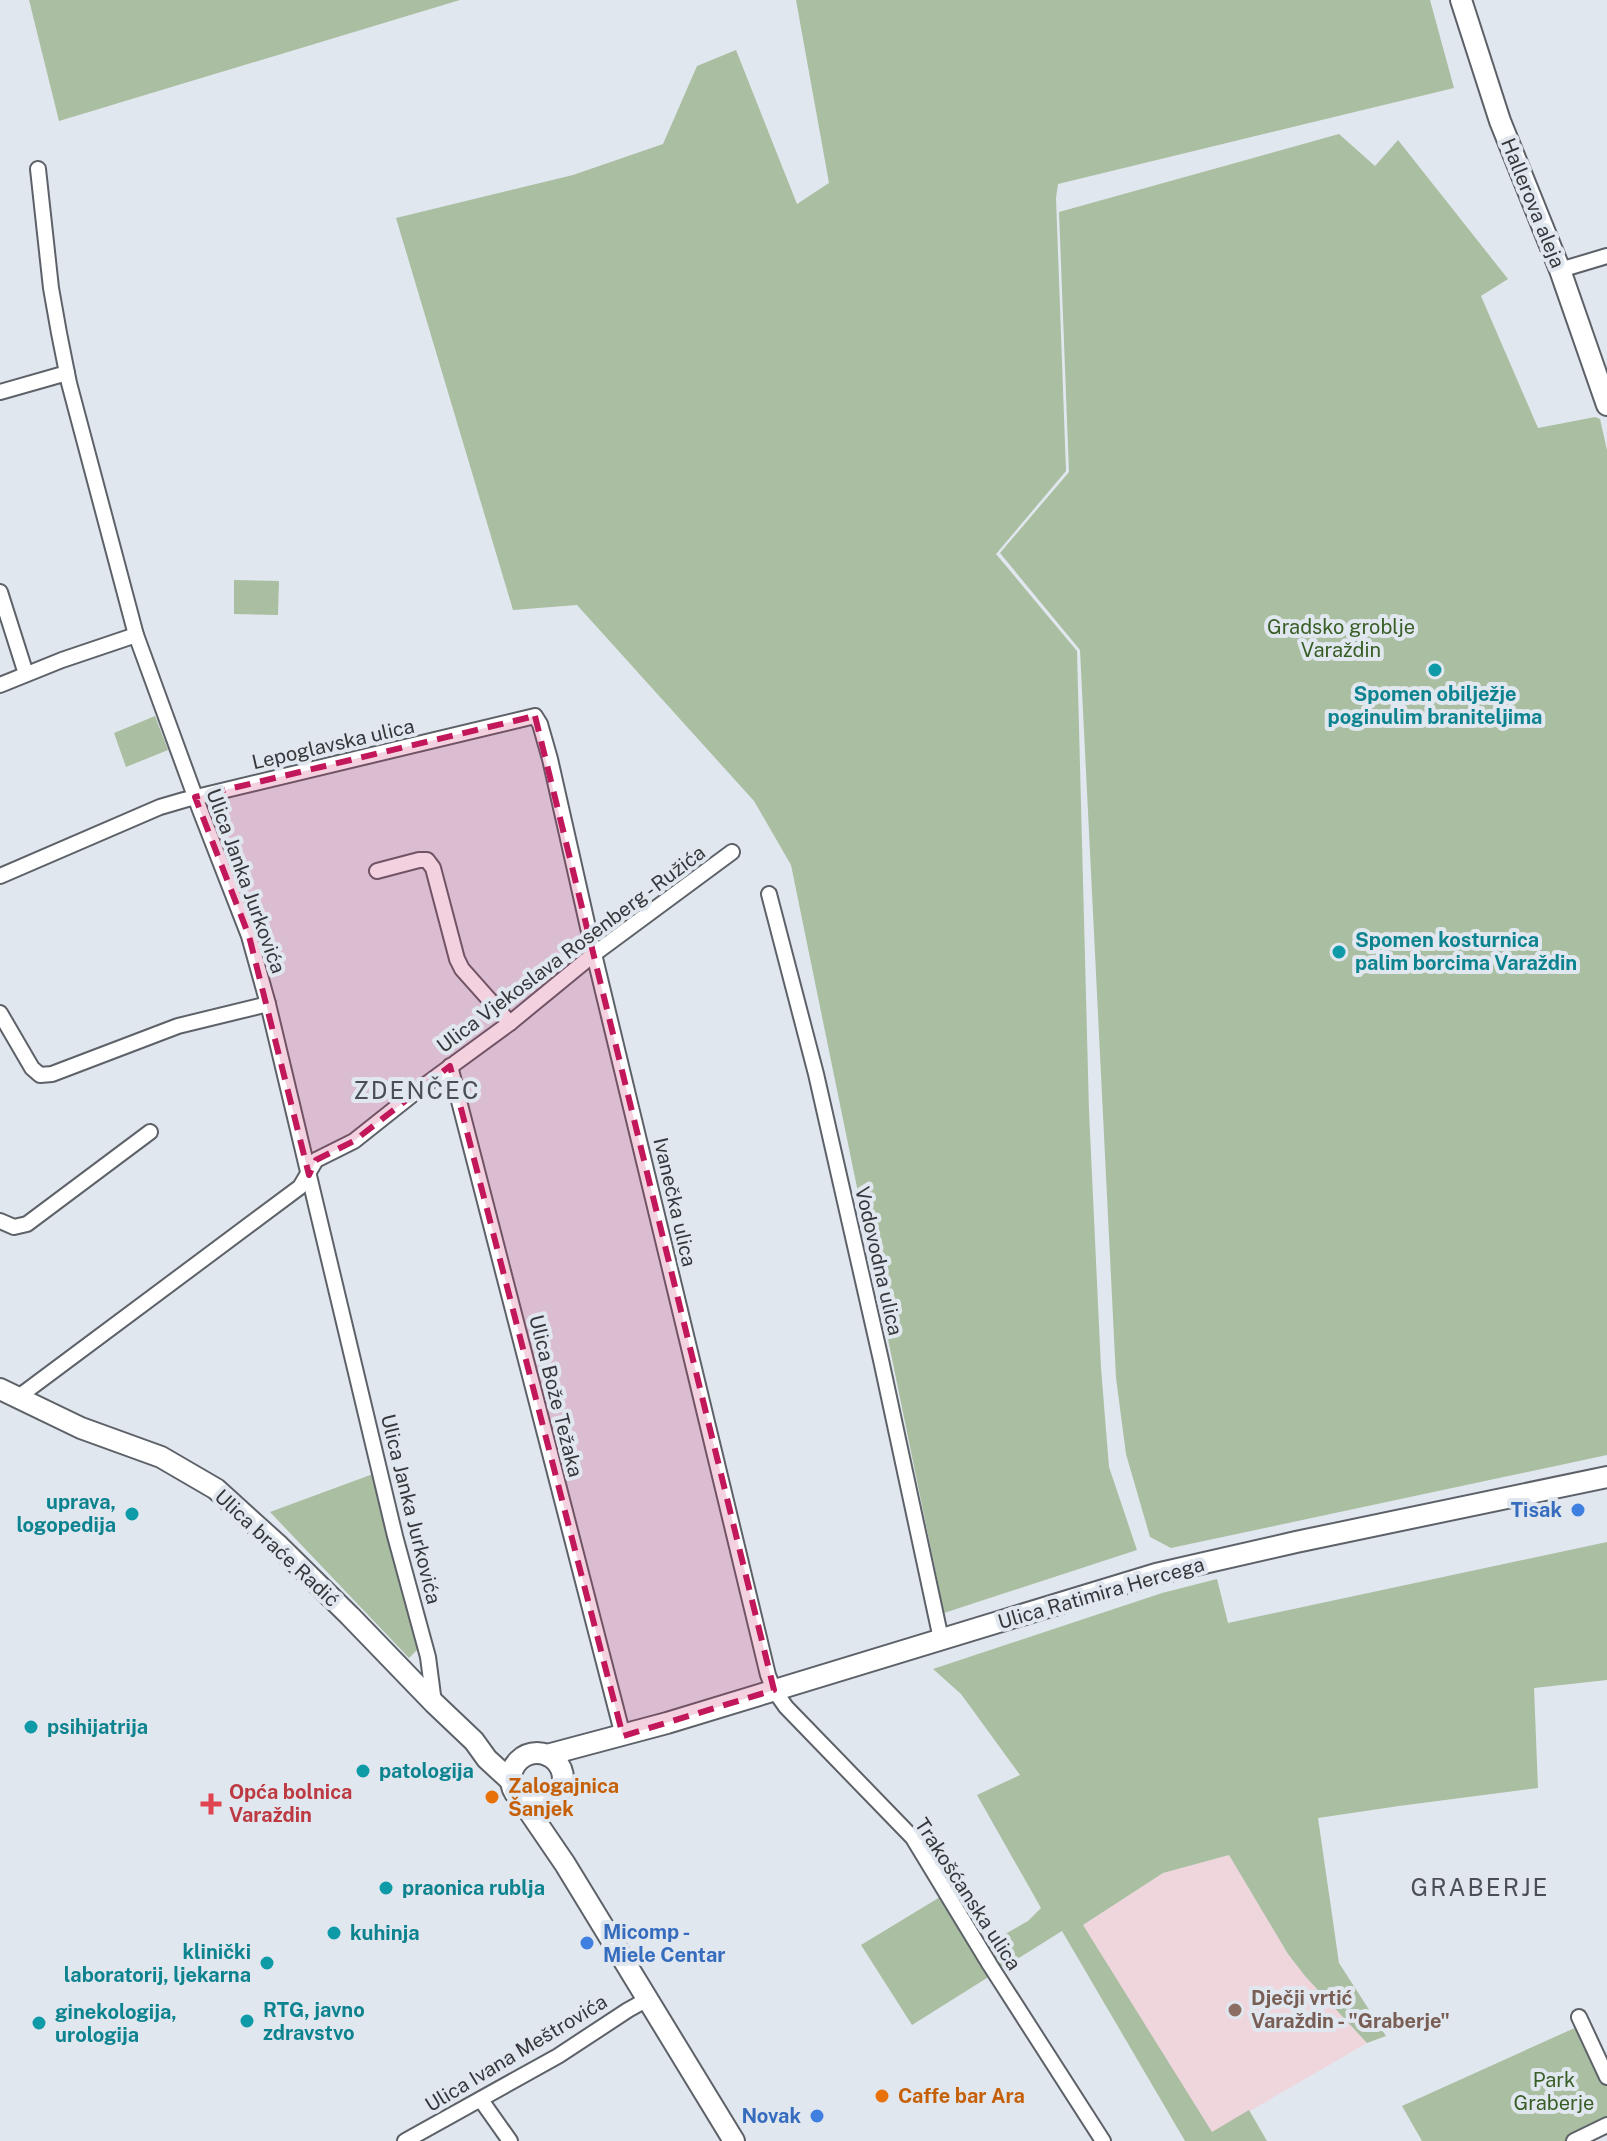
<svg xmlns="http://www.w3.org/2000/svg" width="1607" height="2141" font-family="'Public Sans',sans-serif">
  <rect width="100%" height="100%" fill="#e1e7ef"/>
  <path fill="#efd5dc" d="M1229 1855 1288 1954 1305 1976 1367 2043 1212 2133 1083 1925 1163 1873Z"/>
  <g fill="#aabea1">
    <path d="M29 0H460L59 121Z"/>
    <path d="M796 0H1430L1454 88 1058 184 1056 198 1066 471 996 554 1077 651 1089 1111 1101 1368 1109 1467 1137 1550 944 1613 791 865 754 801 577 605 513 610 396 218 573 175 663 144 697 66 736 50 797 204 829 183Z"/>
    <path d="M1339 134 1375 166 1398 140 1508 279 1481 296 1538 428 1595 417 1600 419 1607 450V1455L1171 1548 1150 1537 1126 1454 1116 1378 1080 650 1000 553 1069 472 1059 212Z"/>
    <path d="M234 580 279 581 278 615 234 614Z"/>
    <path d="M155 716 168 750 126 767 114 733Z"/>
    <path d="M373 1474 420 1647 409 1658 270 1512Z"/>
    <path d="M1607 1542V1680L1534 1688 1538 1788 1399 1806 1318 1818 1339 1963 1386 2036 1367 2043 1305 1976 1288 1954 1229 1855 1163 1873 1083 1925 1212 2132 1249 2110 1267 2141H1185L1062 1931 912 2025 861 1945 945 1894 980 1948 1028 1921 1041 1908 977 1795 1020 1775 961 1694 933 1669 1162 1593 1217 1579 1228 1623Z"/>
    <path d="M1579 2026 1607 2087V2131L1586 2141H1422L1402 2106Z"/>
  </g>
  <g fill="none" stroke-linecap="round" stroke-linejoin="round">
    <g stroke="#5d6269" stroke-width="18">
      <g id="street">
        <path d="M38 169 51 288 59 333 69 383 136 635 200 810 249 936 268 1004 395 1536 428 1657 434 1703"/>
        <path d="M1560 270 1607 256"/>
        <path d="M0 392 67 373"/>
        <path d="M0 592 26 674"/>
        <path d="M0 685 62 660 136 635"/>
        <path d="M377 871 419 860H427L433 868 457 959 462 969 510 1023"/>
        <path d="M0 876 160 807 184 800 535 716 540 724 550 759 594 954 768 1675 774 1690 786 1707 913 1838 990 1965 1103 2141"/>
        <path d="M769 894 816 1074 881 1360 941 1639"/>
        <path d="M0 1013 32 1068 40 1075 52 1074 178 1026 268 1004"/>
        <path d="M450 1066 623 1736"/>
        <path d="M0 1221 14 1227 27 1224 150 1132"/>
        <path d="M17 1398 300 1187 316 1160 354 1141 417 1091 510 1023 594 954 732 852"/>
        <path d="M1579 2017 1607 2077"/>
        <path d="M481 2100 510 2141"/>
        <path d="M405 2141 558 2056 628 2010 646 2000"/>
        <path d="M1574 2141 1607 2125"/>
      </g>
    </g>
    <g stroke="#5d6269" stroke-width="24">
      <g id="secondary">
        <path d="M1461 0 1500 121 1560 270 1607 405"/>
        <path d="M0 1389 81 1428 161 1457 216 1489 279 1546 350 1616 434 1703 474 1741 487 1759 511 1781"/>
        <circle cx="537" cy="1779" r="26"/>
        <path d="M547 1755 667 1723 1156 1574 1296 1542 1607 1477"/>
        <path d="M522 1801 565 1864 734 2141"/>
      </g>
    </g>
    <use href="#street" stroke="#fff" stroke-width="14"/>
    <use href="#secondary" stroke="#fff" stroke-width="20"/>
  </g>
  <path fill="#c2185b" fill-opacity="0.2" stroke="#c2185b" stroke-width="6" stroke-dasharray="16 10" stroke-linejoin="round" d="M535 716 774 1690 623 1736 450 1066 354 1141 316 1160 309 1175 249 936 195 797Z"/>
  <g fill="#0f9aa8" stroke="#e1e7ef" stroke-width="3">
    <circle cx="1435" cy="670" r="8"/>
    <circle cx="1339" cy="952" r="8"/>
    <circle cx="132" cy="1514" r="8"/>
    <circle cx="31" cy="1727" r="8"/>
    <circle cx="363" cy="1771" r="8"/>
    <circle cx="386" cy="1888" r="8"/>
    <circle cx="334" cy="1933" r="8"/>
    <circle cx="267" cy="1963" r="8"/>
    <circle cx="247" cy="2021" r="8"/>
    <circle cx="39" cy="2023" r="8"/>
  </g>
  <g fill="#3f7fe0" stroke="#e1e7ef" stroke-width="3">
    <circle cx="1578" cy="1510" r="8"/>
    <circle cx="587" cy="1943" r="8"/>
    <circle cx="817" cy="2116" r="8"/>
  </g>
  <g fill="#e8710a" stroke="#e1e7ef" stroke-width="3">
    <circle cx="492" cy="1797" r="8"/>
    <circle cx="882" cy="2096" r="8"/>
  </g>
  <path fill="#e0444e" stroke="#e1e7ef" stroke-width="3" d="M207 1792h8v8h8v8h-8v8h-8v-8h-8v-8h8z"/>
  <circle fill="#8d6e63" stroke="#e1e7ef" stroke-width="3" cx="1235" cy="2010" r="8"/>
  <g text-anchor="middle" stroke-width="8" stroke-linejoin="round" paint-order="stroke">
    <g font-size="20" fill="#35373a" stroke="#e1e7ef">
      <text transform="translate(1533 203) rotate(68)" y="7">Hallerova aleja</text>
      <text transform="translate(333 744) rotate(-13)" y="7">Lepoglavska ulica</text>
      <text transform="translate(246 881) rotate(70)" y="7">Ulica Janka Jurkovića</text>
      <text transform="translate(571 949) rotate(-37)" y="7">Ulica Vjekoslava Rosenberg - Ružića</text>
      <text transform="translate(675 1202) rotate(77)" y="7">Ivanečka ulica</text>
      <text transform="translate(879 1261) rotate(77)" y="7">Vodovodna ulica</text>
      <text transform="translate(556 1396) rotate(76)" y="7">Ulica Bože Težaka</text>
      <text transform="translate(411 1509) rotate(76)" y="7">Ulica Janka Jurkovića</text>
      <text transform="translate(277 1548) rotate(43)" y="7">Ulica braće Radić</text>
      <text transform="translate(1101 1593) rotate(-16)" y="7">Ulica Ratimira Hercega</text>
      <text transform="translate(968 1894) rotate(57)" y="7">Trakošćanska ulica</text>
      <text transform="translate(516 2053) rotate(-31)" y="7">Ulica Ivana Meštrovića</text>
    </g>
    <g font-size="20" fill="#385e25" stroke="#e1e7ef">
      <text x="1341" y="634">Gradsko groblje<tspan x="1341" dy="23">Varaždin</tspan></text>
      <text x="1554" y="2087">Park<tspan x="1554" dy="23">Graberje</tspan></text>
    </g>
    <g font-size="20" font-weight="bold" fill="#0d838f" stroke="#e1e7ef" text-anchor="start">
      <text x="1435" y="701" text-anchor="middle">Spomen obilježje<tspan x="1435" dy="23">poginulim braniteljima</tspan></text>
      <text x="1355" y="947">Spomen kosturnica<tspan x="1355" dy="23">palim borcima Varaždin</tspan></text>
      <text x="116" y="1509" text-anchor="end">uprava,<tspan x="116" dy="23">logopedija</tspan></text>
      <text x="47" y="1734">psihijatrija</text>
      <text x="379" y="1778">patologija</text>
      <text x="402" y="1895">praonica rublja</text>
      <text x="350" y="1940">kuhinja</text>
      <text x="251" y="1959" text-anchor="end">klinički<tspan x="251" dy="23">laboratorij, ljekarna</tspan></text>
      <text x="263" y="2017">RTG, javno<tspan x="263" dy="23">zdravstvo</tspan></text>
      <text x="55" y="2019">ginekologija,<tspan x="55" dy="23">urologija</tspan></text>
    </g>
    <g font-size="20" font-weight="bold" fill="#366cbe" stroke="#e1e7ef" text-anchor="end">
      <text x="1562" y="1517">Tisak</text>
      <text x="603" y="1939" text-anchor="start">Micomp -<tspan x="603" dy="23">Miele Centar</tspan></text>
      <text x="801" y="2123">Novak</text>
    </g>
    <g font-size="20" font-weight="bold" fill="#c56008" stroke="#e1e7ef" text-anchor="start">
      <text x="508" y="1793">Zalogajnica<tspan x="508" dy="23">Šanjek</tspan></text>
      <text x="898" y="2103">Caffe bar Ara</text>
    </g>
    <g font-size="20" font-weight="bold" fill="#be3a42" stroke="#e1e7ef" text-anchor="start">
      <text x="229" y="1799">Opća bolnica<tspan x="229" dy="23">Varaždin</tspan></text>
    </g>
    <g font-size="20" font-weight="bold" fill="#785e54" stroke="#e1e7ef" text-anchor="start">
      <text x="1251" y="2005">Dječji vrtić<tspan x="1251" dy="23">Varaždin - "Graberje"</tspan></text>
    </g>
    <g font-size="24" letter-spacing="2" fill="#4a4f56" stroke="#e1e7ef">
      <text x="417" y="1099">ZDENČEC</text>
      <text x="1480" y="1896">GRABERJE</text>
    </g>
  </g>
</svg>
